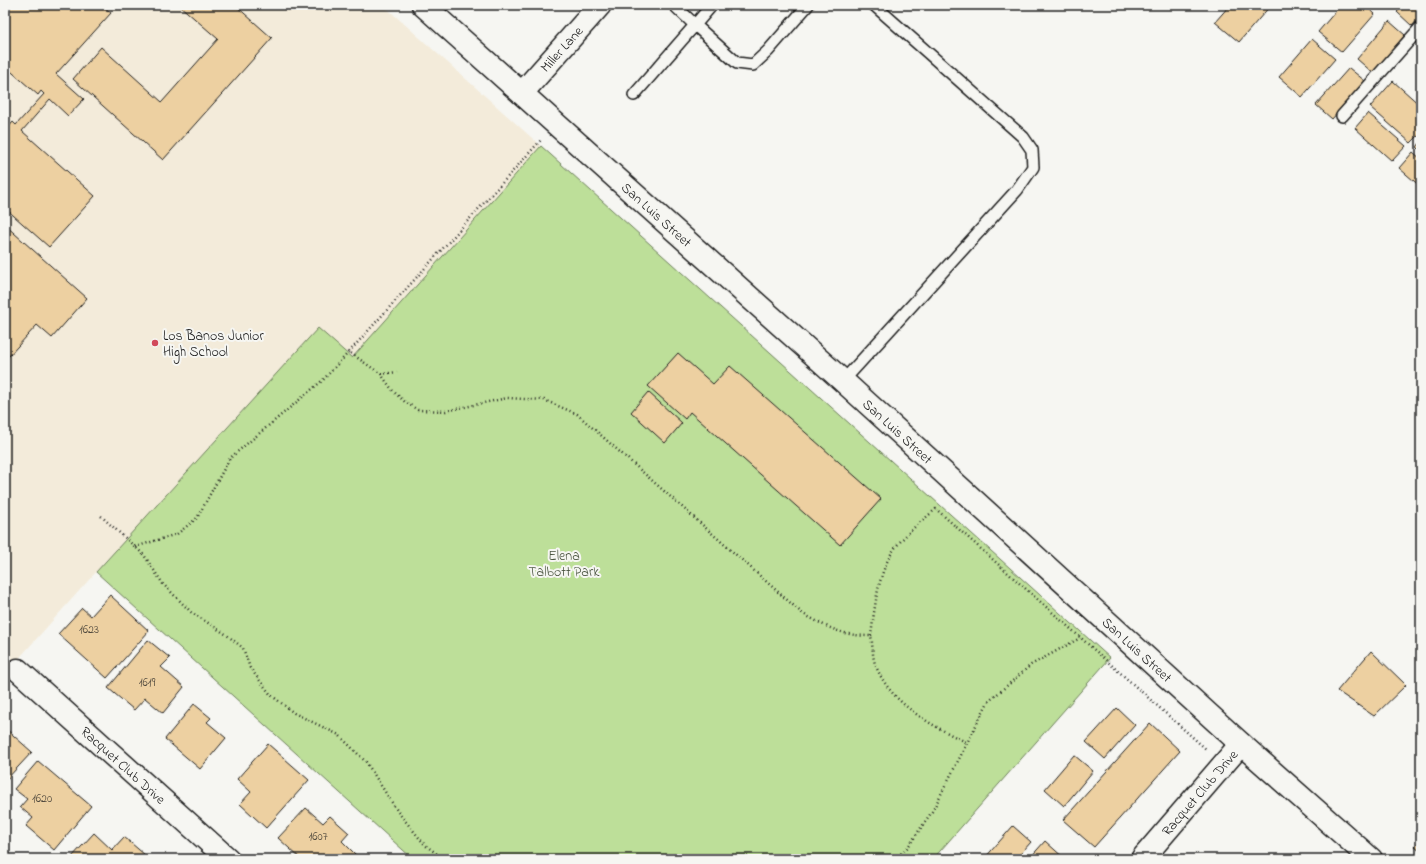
<svg xmlns="http://www.w3.org/2000/svg" width="1426" height="864" font-family="'Indie Flower',sans-serif">
  <rect width="100%" height="100%" fill="#f6f6f2"/>
  <filter id="ink" filterUnits="userSpaceOnUse"><feTurbulence type="fractalNoise" baseFrequency=".025" numOctaves="2"/><feDisplacementMap in="SourceGraphic" scale="8" xChannelSelector="R" yChannelSelector="G"/><feConvolveMatrix kernelMatrix="1 2 1 2 8 2 1 2 1" color-interpolation-filters="sRGB"/></filter>
  <g filter="url(#ink)">
    <path fill="#f3ebda" d="M5 5H383L541 146 352 358 318 329 96 572 5 674Z"/>
    <path fill="#bddf99" stroke="#6c7e5a" d="M541 146 1110 658 933 859H413L96 572 318 328 352 358Z"/>
    <g fill="#edd0a1" stroke="#1c1c1c">
      <path d="M5 5H102L111 13 56 74 84 99 68 116 50 99 22 131 95 196 49 247 5 208V131L13 122 16 125 44 94 41 91 38 95 5 66Z"/>
      <path d="M179 5H235L272 38 163 160 73 79 101 47 162 102 218 39Z"/>
      <path d="M1230 5H1271L1239 42 1215 22Z"/>
      <path d="M1341 5H1365L1375 14 1342 52 1318 32Z"/>
      <path d="M1404 5H1421V16L1412 26 1397 12Z"/>
      <path d="M1389 21 1405 35 1373 73 1357 59Z"/>
      <path d="M1312 39 1335 59 1302 97 1279 77Z"/>
      <path d="M1349 68 1365 81 1332 119 1316 105Z"/>
      <path d="M1393 81 1421 106V133L1411 143 1370 107Z"/>
      <path d="M1368 113 1406 146 1392 161 1355 128Z"/>
      <path d="M1421 142V151L1417 147Z"/>
      <path d="M1413 152 1421 159V187L1399 168Z"/>
      <path d="M5 225 87 298 52 338 37 325 8 357 5 354Z"/>
      <path d="M678 353 713 384 730 366 881 499 840 545 690 412 685 419 648 386Z"/>
      <path d="M648 392 682 423 665 443 631 412Z"/>
      <path d="M110 595 149 631 107 678 58 634 82 608 91 616Z"/>
      <path d="M148 640 170 658 161 667 184 687 163 713 145 698 134 710 108 688Z"/>
      <path d="M1371 651 1406 685 1374 716 1337 691Z"/>
      <path d="M194 704 211 718 207 722 226 738 200 769 165 739Z"/>
      <path d="M1117 708 1135 725 1105 759 1086 742Z"/>
      <path d="M1150 723 1180 751 1094 847 1063 820Z"/>
      <path d="M5 728 32 752 5 781Z"/>
      <path d="M268 744 309 780 266 828 240 804 251 792 237 779Z"/>
      <path d="M1074 755 1093 771 1064 806 1045 789Z"/>
      <path d="M38 761 91 806 54 850 26 826 33 818 20 807 27 799 14 789Z"/>
      <path d="M306 808 323 823 330 816 349 833 342 841 357 856 355 859H301L278 838Z"/>
      <path d="M1013 826 1031 842 1016 859H984Z"/>
      <path d="M94 833 112 850 124 837 145 855 141 859H70Z"/>
      <path d="M1421 839V851L1415 846Z"/>
      <path d="M1045 841 1065 859H1029Z"/>
    </g>
    <g fill="none" stroke-linecap="round" stroke-linejoin="round">
      <g stroke="#1c1c1c" stroke-width="14">
        <g id="service">
          <path d="M712 5 695 25 737 63 753 65 768 51 808 5"/>
          <path d="M634 95 695 25 674 5"/>
          <path d="M1342 116 1421 27"/>
          <path d="M843 381 1017 190 1033 167 1032 150 1023 137 874 5"/>
        </g>
      </g>
      <g stroke="#1c1c1c" stroke-width="25">
        <g id="minor">
          <path id="s1" d="M423 5 843 381 1241 744 1371 859"/>
          <path id="s2" d="M522 93 600 5"/>
          <path id="s3" d="M18 670 228 859"/>
          <path id="s4" d="M1142 859 1241 744"/>
        </g>
      </g>
      <g stroke="#1c1c1c" stroke-width="2.5" stroke-dasharray="1 3" stroke-linecap="butt">
        <path d="M349 352 541 140"/>
        <path d="M381 374 397 372"/>
        <path d="M101 516 144 555 163 584 191 612 227 635 243 648 250 668 271 695 294 713 339 735 366 762 398 812 425 845 444 859"/>
        <path d="M135 547 177 534 197 518 230 458 323 380 349 352 381 374 393 391 405 402 418 410 446 411 507 398 544 400 577 414 803 614C828 627 841 636 871 636 873 645 872 658 876 666 891 705 933 726 968 743"/>
        <path d="M871 636C875 606 878 567 899 543 910 530 923 520 936 509L1207 750"/>
        <path d="M895 859 908 847 933 810 988 702 1031 665 1080 638"/>
      </g>
      <use href="#service" stroke="#f6f6f2" stroke-width="11"/>
      <use href="#minor" stroke="#f6f6f2" stroke-width="22"/>
    </g>
  </g>
  <circle fill="#d1495b" stroke="#f6f6f2" stroke-width="1.5" cx="155" cy="343" r="4"/>
  <g text-anchor="middle" stroke-width="4" stroke-linejoin="round" paint-order="stroke">
    <g font-size="12" fill="#50493d">
      <text x="89" y="633">1623</text>
      <text x="147" y="686">1619</text>
      <text x="42" y="802">1620</text>
      <text x="318" y="840">1607</text>
    </g>
    <g font-size="14" fill="#1c1c1c" stroke="#f6f6f2">
      <text dy="5" stroke="none"><textPath href="#s2" startOffset="59">Miller Lane</textPath></text>
      <text dy="5" stroke="none"><textPath href="#s1" startOffset="314">San Luis Street</textPath></text>
      <text dy="5" stroke="none"><textPath href="#s1" startOffset="638">San Luis Street</textPath></text>
      <text dy="5" stroke="none"><textPath href="#s1" startOffset="962">San Luis Street</textPath></text>
      <text dy="5" stroke="none"><textPath href="#s3" startOffset="142">Racquet Club Drive</textPath></text>
      <text dy="5" stroke="none"><textPath href="#s4" startOffset="88">Racquet Club Drive</textPath></text>
    </g>
    <g font-size="14" fill="#1c1c1c" stroke="#f6f6f2" text-anchor="start">
      <text x="163" y="340">Los Banos Junior<tspan x="163" dy="16">High School</tspan></text>
    </g>
    <g font-size="14" fill="#4c5642" stroke="#f6f6f2">
      <text x="564" y="560">Elena<tspan x="564" dy="16">Talbott Park</tspan></text>
    </g>
  </g>
  <rect width="1426" height="864" fill="none" stroke="#f6f6f2" stroke-width="20"/>
  <rect x="10" y="10" width="1406" height="844" fill="none" stroke="#1c1c1c" stroke-width="1.5" filter="url(#ink)"/>
</svg>
